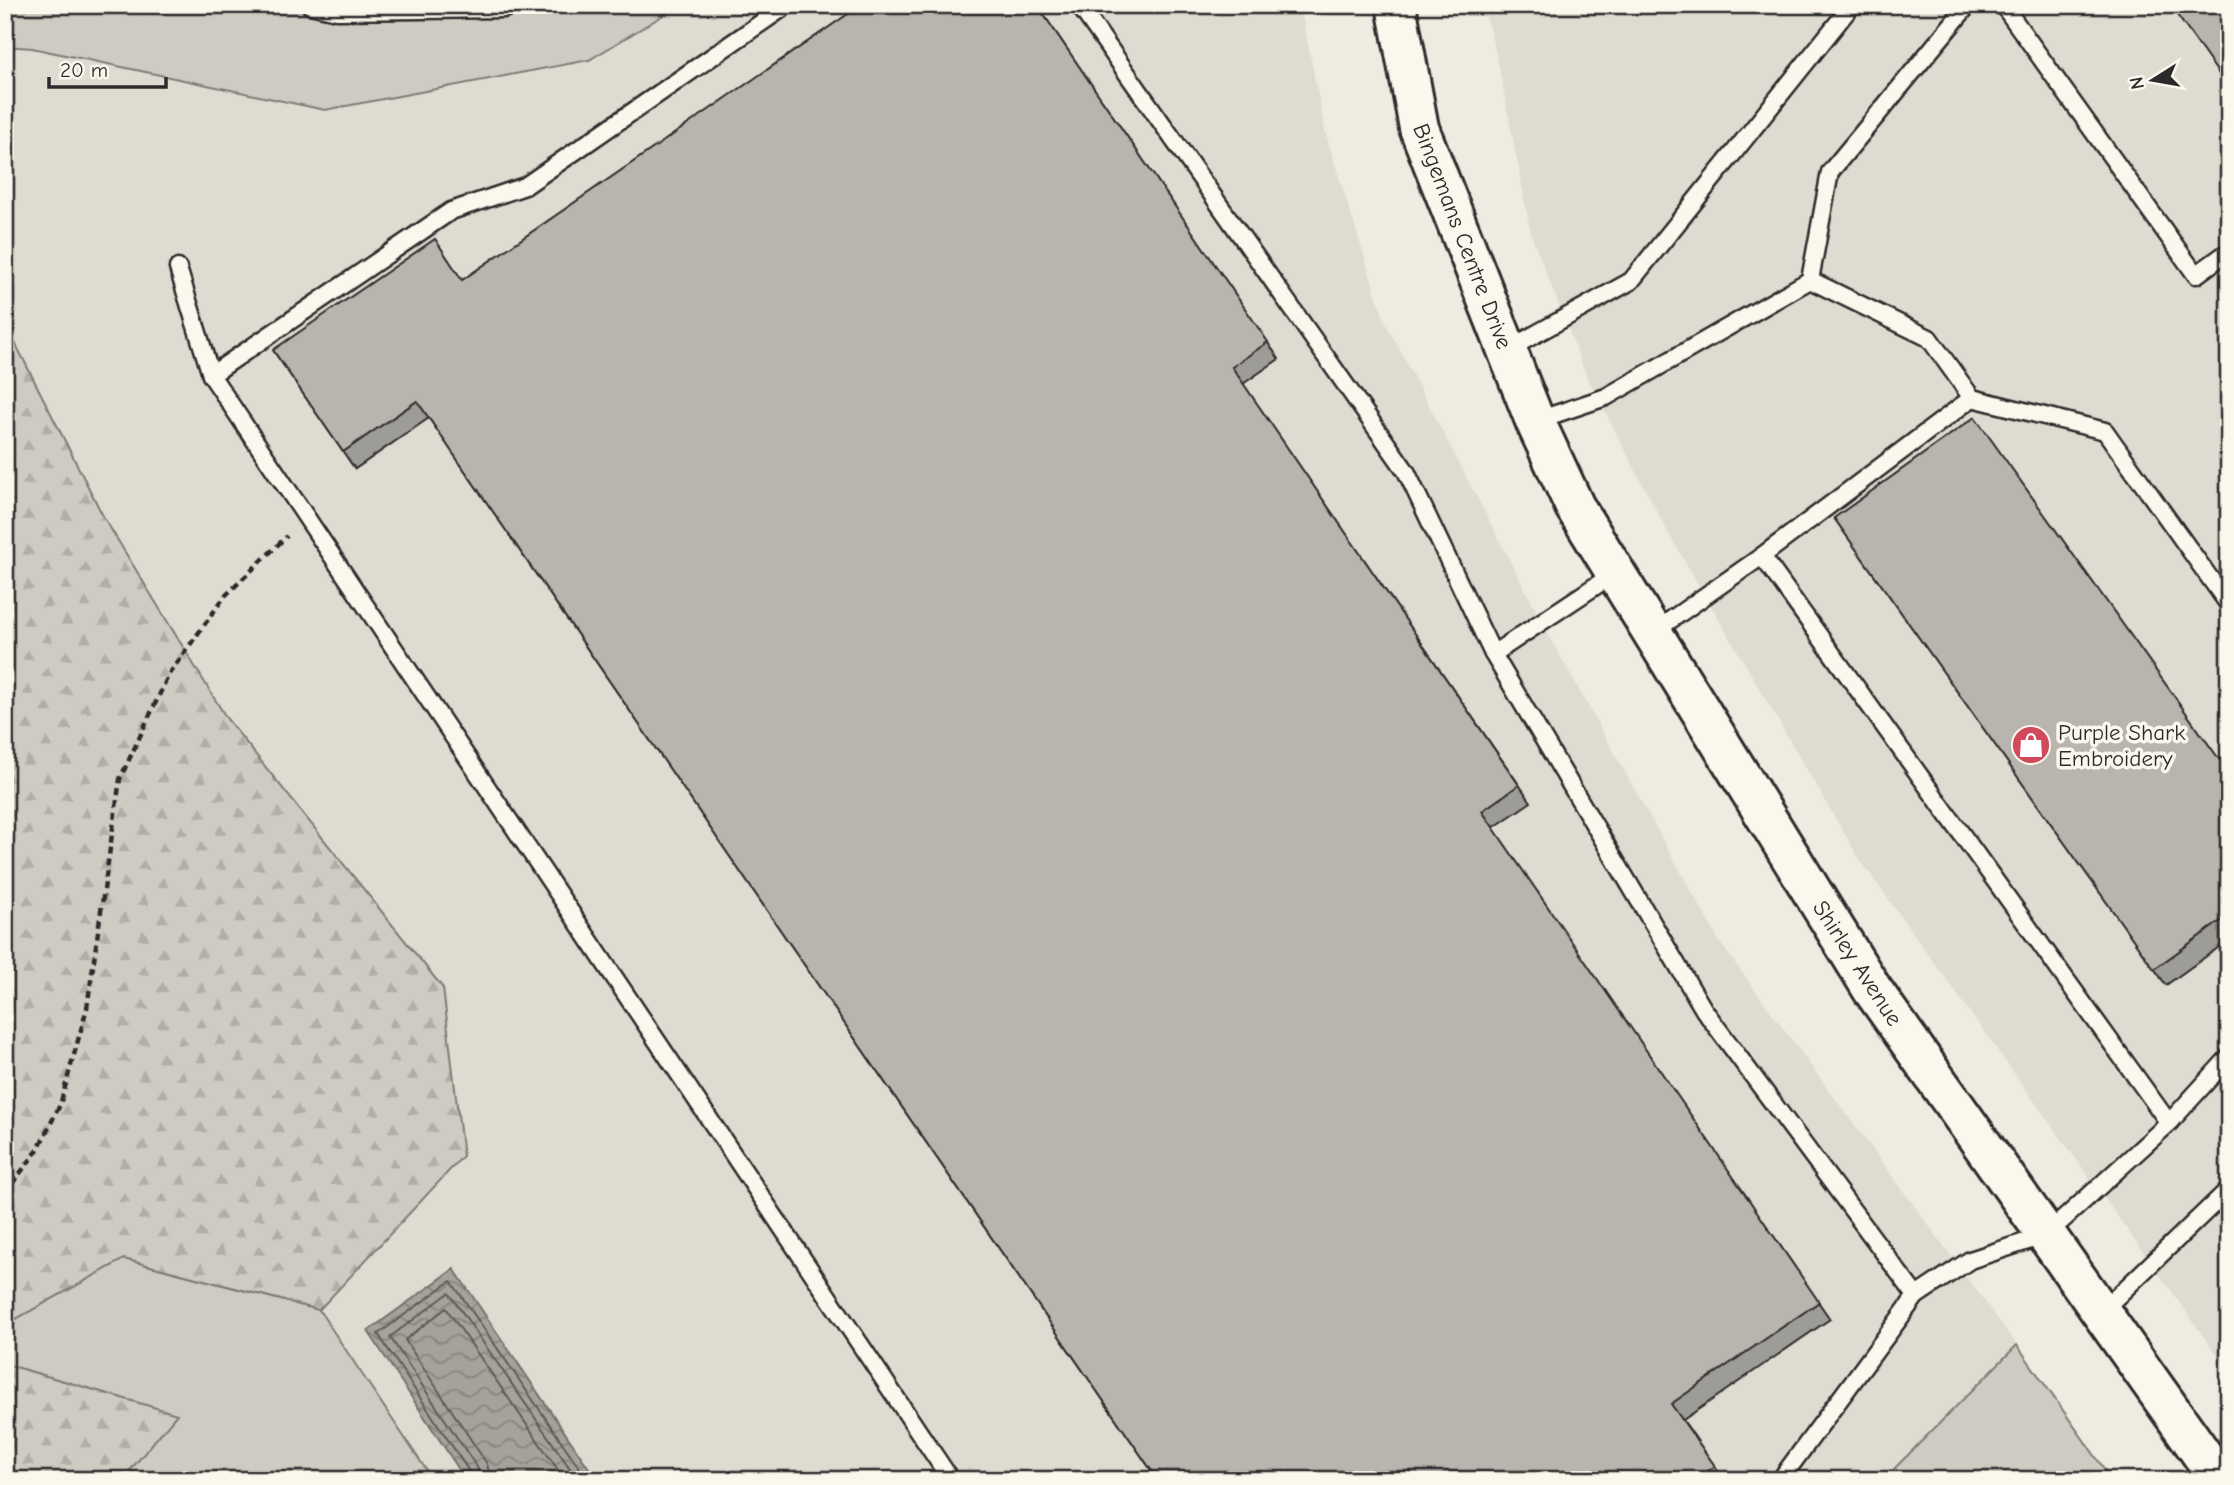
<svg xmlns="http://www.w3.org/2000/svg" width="2234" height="1485" font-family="'Comic Neue',sans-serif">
  <defs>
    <pattern id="forest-firs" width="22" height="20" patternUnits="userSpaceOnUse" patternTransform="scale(1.75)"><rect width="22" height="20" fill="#cecbc2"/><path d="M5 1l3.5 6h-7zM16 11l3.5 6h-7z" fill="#b1aea7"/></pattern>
    <pattern id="water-waves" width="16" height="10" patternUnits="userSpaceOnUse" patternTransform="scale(1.75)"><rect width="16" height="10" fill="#a4a29a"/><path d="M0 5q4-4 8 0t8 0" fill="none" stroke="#86847e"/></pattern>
  </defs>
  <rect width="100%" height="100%" fill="#eeebe0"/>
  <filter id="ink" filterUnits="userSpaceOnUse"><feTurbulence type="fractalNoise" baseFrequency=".0143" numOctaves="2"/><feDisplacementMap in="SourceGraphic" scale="14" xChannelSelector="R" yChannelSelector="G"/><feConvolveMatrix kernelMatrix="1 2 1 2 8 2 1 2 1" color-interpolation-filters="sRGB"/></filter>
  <g filter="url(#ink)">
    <g fill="#dedbd1">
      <path d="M680 5H1300L1326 135 1385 322 1559 654 1721 944 2017 1345 1883 1480H433L319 1310 463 1156 443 988 227 719 103 516 5 323V46L589 60Z"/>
      <path d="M1483 5H2229V1371L1858 857 1666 529 1586 375 1531 234 1499 66Z"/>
    </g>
    <g fill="#cecbc2" stroke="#7c7b76" stroke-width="2">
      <path d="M5 5H680L589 60 325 110 32 48 5 46Z"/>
      <path d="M124 1259 319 1310 433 1480H122L176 1414 5 1364V1325Z"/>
      <path d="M2017 1345 2112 1480H1883Z"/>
    </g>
    <g fill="url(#forest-firs)" stroke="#7c7b76" stroke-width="2">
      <path d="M5 323 103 516 227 719 443 988 463 1156 319 1310 124 1259 5 1325Z"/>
      <path d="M5 1364 177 1414 122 1480H5Z"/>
    </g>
    <path fill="url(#water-waves)" stroke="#74726e" stroke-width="2" d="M454 1269 597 1480H466L368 1331Z"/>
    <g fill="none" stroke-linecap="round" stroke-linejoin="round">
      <g stroke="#5b5b57" stroke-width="2">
        <path d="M471 1480 470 1473 378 1334 451 1281 588 1480"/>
        <path d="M480 1480 478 1469 390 1337 449 1293 578 1480"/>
        <path d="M491 1480 487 1464 405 1340 446 1308 565 1480"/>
      </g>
      <g stroke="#2b2b2b" stroke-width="21">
        <g id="lane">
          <path d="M310 5 337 11 504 9 515 5"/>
          <path d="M1079 5 1406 471 1493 654 1704 1010 1916 1296"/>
          <path d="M2003 5 2196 275 2229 251"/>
          <path d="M178 268 211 375 951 1480"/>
          <path d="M1507 350 1631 281 1852 5"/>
          <path d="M211 375 451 211 525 186 787 5"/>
          <path d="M1972 398 2105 431 2229 605"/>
          <path d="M1535 421 1606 397 1810 280 1830 172 1968 5"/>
          <path d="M1762 556 1972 398 1929 338 1810 280"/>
          <path d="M1652 633 1762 556 2169 1123 2046 1235 1970 1260 1916 1296 1780 1480"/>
          <path d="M1493 654 1615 573"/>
          <path d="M2169 1123 2229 1057"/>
          <path d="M2101 1312 2229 1189"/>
        </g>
      </g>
      <g stroke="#2b2b2b" stroke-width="44">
        <path id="secondary" d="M1396 5 1419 128 1535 421 1575 507 1872 989 2220 1480"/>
      </g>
      <g stroke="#2b2b2b" stroke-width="4.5" stroke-dasharray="7 5" stroke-linecap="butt">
        <path d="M5 1149 9 1164 5 1193"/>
        <path d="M5 1193 37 1151 60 1105 87 1008 120 779 169 674 225 596 287 536"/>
      </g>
      <use href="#lane" stroke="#fbf7ec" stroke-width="16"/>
      <use href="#secondary" stroke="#fbf7ec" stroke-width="38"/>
    </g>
    <g fill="#9e9c96" stroke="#2b2b2b" stroke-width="2">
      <path d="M1037 5 1279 359 1243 384 1531 802 1493 828 1830 1319 1683 1420 1724 1480H1158L429 418 355 469 273 350 463 280Z"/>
      <path d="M1834 518 2229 773V940L2166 985Z"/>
    </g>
    <g fill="#b8b5ae" stroke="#2b2b2b" stroke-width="2">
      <path d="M861 5H1037L1268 342 1232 367 1519 785 1482 811 1819 1302 1671 1404 1715 1466 1695 1480H1158L417 401 343 452 273 350 435 239 462 280Z"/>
      <path d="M2170 5H2229V88Z"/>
      <path d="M1975 417 2229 773V915L2154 969 1834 518Z"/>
    </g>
  </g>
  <defs>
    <g id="shop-disc" transform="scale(2.0125)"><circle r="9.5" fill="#d1495b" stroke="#fbf7ec"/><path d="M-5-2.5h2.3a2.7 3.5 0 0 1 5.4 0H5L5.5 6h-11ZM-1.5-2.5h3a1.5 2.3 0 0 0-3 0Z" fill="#fff"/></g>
  </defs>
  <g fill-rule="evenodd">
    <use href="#shop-disc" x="2031" y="745"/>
  </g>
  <g text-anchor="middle" stroke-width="7" stroke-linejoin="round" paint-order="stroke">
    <g font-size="23" fill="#2b2b2b" stroke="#fbf7ec">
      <text transform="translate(1463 236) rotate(69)" y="8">Bingemans Centre Drive</text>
      <text transform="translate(1858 963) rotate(57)" y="8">Shirley Avenue</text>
    </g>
    <g font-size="23" fill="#2b2b2b" stroke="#fbf7ec" text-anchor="start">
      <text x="2058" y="740">Purple Shark<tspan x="2058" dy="26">Embroidery</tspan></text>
    </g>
  </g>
  <rect width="2234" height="1485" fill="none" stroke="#fbf7ec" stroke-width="28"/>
  <rect x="14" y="14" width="2206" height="1457" fill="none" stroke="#2b2b2b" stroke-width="2.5" filter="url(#ink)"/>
  <g transform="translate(2153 80) rotate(259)" stroke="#fbf7ec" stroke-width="5" paint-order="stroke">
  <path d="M0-5L12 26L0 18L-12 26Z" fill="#2b2b2b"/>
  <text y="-10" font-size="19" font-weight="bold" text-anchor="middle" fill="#2b2b2b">N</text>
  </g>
  <path d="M49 77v10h117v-10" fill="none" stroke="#2b2b2b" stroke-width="3.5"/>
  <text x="60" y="77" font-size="21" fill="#2b2b2b" stroke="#fbf7ec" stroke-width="5" paint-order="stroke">20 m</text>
</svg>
